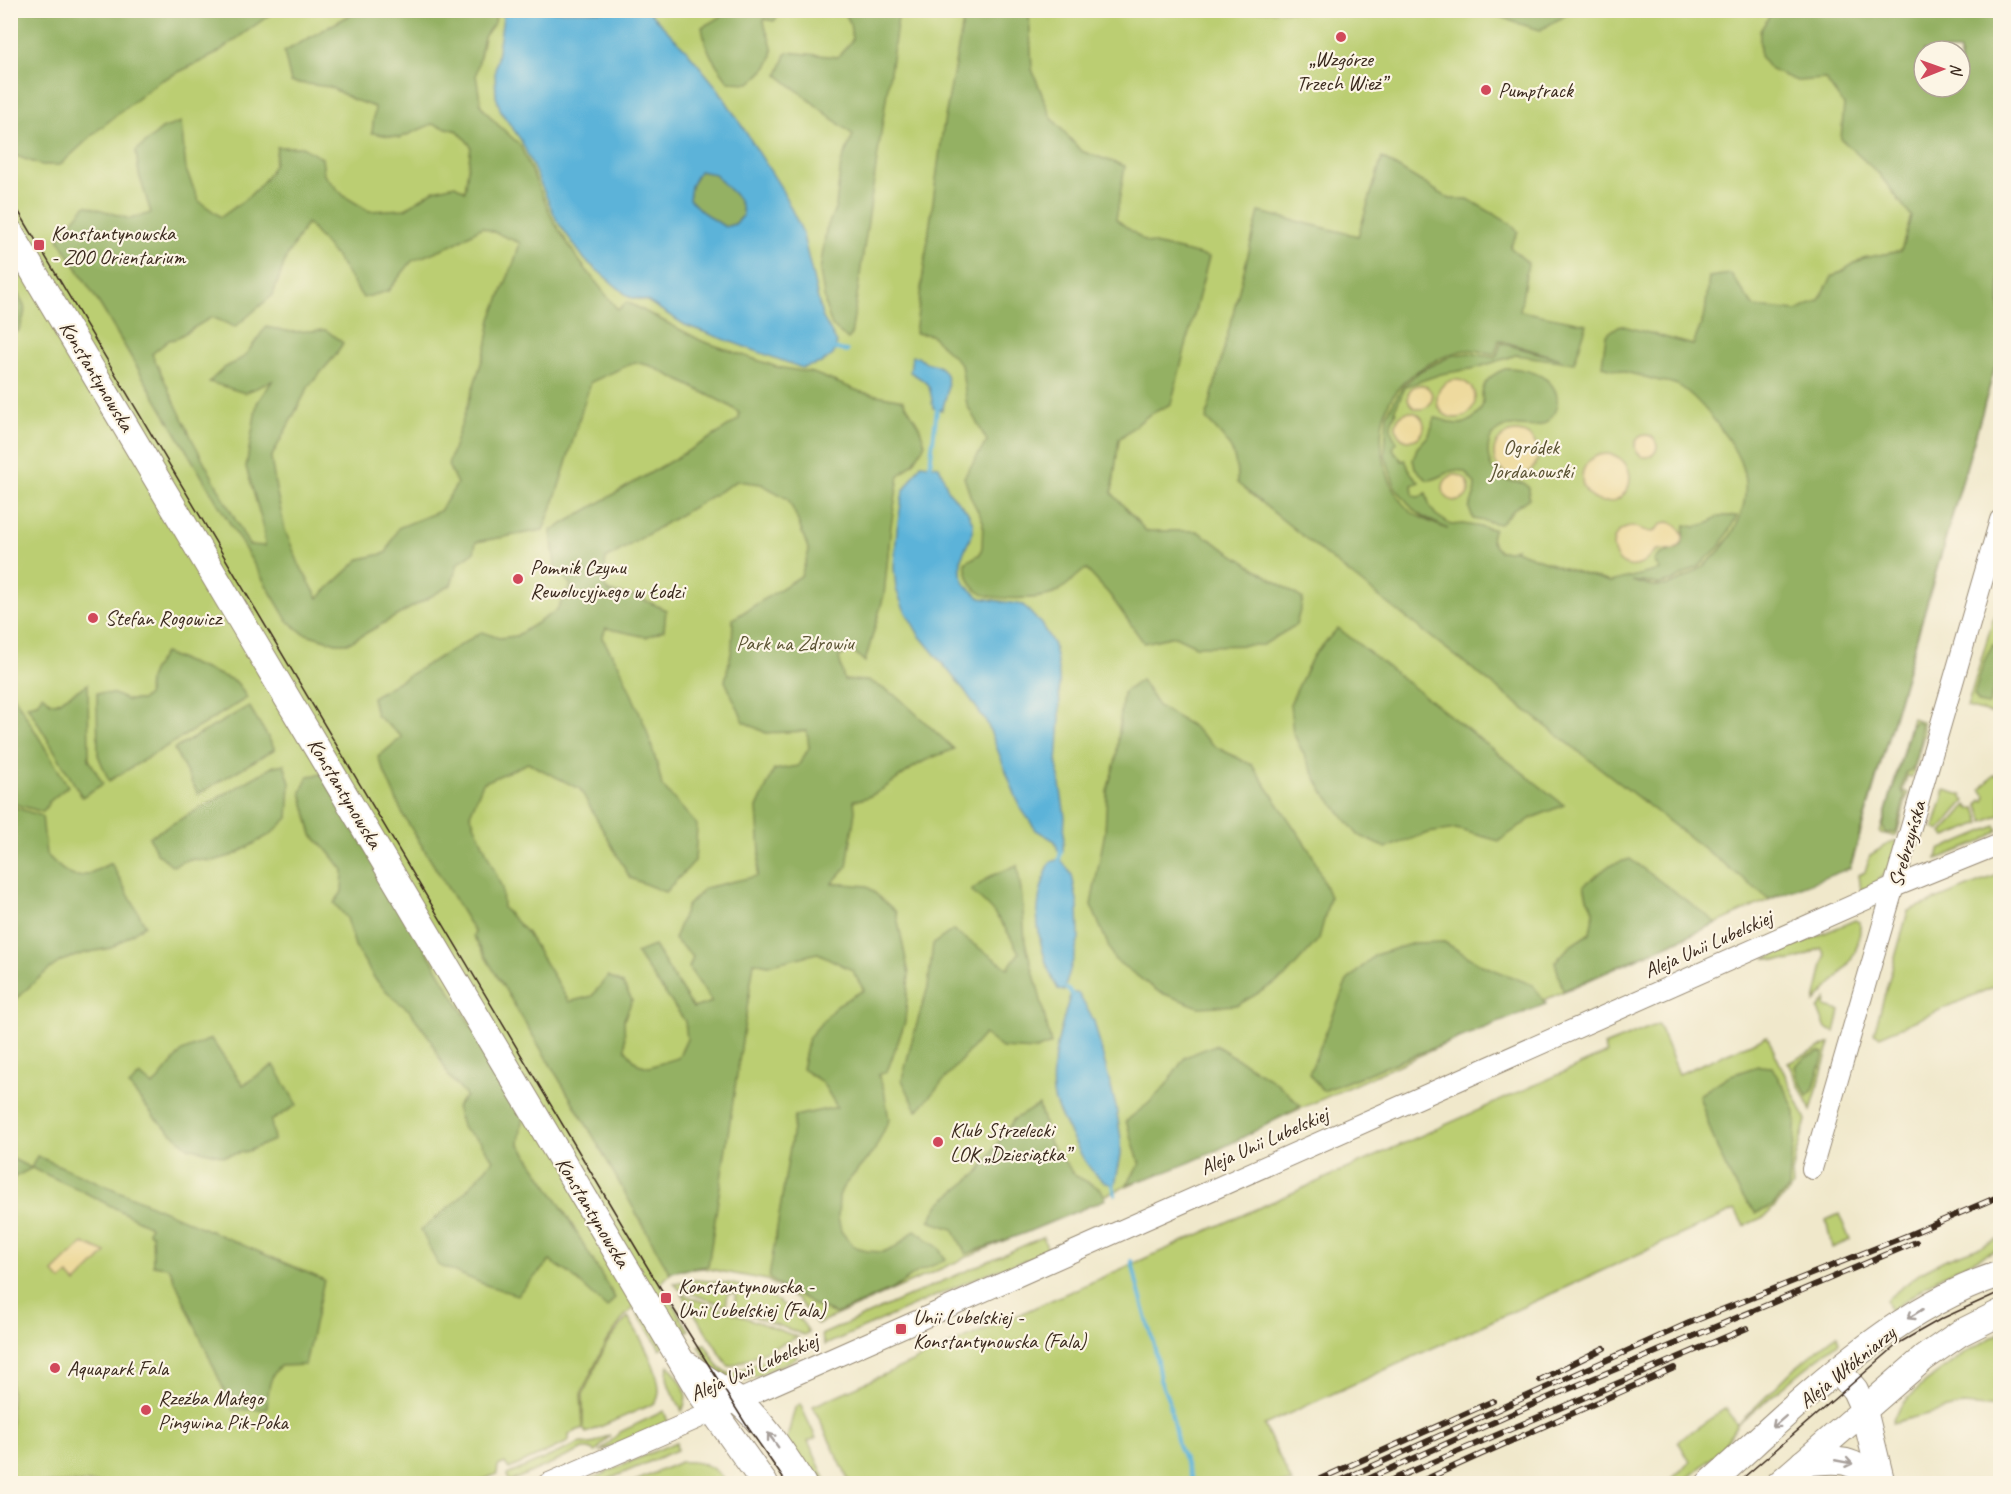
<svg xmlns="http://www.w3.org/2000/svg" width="2011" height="1494" font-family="Caveat,sans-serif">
  <rect width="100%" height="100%" fill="#fcf5e5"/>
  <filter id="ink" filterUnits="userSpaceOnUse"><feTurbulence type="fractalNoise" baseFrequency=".0167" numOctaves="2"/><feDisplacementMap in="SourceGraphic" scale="12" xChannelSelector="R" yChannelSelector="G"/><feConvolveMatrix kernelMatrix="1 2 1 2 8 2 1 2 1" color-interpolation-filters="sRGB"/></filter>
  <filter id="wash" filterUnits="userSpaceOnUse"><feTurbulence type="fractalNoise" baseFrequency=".008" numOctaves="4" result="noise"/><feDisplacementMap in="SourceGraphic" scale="24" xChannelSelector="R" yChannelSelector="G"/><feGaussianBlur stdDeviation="1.35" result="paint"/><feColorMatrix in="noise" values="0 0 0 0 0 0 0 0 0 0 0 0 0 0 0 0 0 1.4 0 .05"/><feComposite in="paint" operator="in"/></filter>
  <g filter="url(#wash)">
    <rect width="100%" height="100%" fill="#f0e8cb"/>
    <g fill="#bbce72" stroke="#7b7c48" stroke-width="1.5" fill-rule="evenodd">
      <path d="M11 11H2000V351L1852 863 817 1324 798 1300 767 1280 703 1268 673 1271 660 1284 689 1330 660 1349 634 1308 625 1316 606 1342 581 1394 583 1427V1394L607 1343 628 1317C638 1333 670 1386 655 1403L586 1433 583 1428 569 1434V1440L566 1443 509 1469 505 1463 498 1466 497 1474 475 1483H11ZM1924 51H1960V87H1924Z"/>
      <path d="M2000 613V716L1967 707 1994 616Z"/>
      <path d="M1912 718 1922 721 1924 734 1912 777 1907 776 1903 791 1908 793 1897 834 1893 836 1880 833Z"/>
      <path d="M1994 775 2000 776V815L1984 822 1978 805 1982 800 1984 801 1986 796 1981 789Z"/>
      <path d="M1945 790 1962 795V798L1965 801 1939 831 1934 827Z"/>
      <path d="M1967 805 1970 809 1976 808 1981 823 1946 837 1942 833Z"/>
      <path d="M1996 826 1998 830 1996 832 1981 842 1937 859 1939 850Z"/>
      <path d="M1893 841 1898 842C1891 868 1887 879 1861 891L1859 875 1865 872 1870 855Z"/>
      <path d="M2000 874V984L1880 1036 1874 1033 1908 911Z"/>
      <path d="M1855 920 1860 922C1862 959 1838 976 1815 1002L1825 955 1821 948C1796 959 1795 964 1766 958Z"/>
      <path d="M1826 999 1825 1007 1840 1011 1835 1032 1826 1029 1818 1009Z"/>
      <path d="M1658 1024 1679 1074 1767 1036 1806 1120 1792 1173 1793 1187 1766 1216 1744 1226 1735 1210 1264 1425 1292 1483H850L813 1406 1607 1053 1604 1046Z"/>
      <path d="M1830 1043 1811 1111 1788 1063Z"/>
      <path d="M1839 1214 1850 1240 1832 1248 1826 1220Z"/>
      <path d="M1043 1237 1049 1252 983 1275 825 1345 821 1335Z"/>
      <path d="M2000 1239V1248L1939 1277 1890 1311 1886 1300 1923 1271 1944 1260Z"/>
      <path d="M693 1280C738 1281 784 1292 809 1332L804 1335 734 1309 736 1293H728L726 1306 679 1289 674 1283Z"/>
      <path d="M682 1294 798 1337 732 1366H728Z"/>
      <path d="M2000 1333V1408L1963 1405 1892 1423C1898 1395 1974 1346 2000 1333Z"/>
      <path d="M1837 1335 1839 1342 1802 1371 1737 1425 1721 1450 1682 1483H1667L1690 1462 1678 1441 1726 1408 1737 1425 1799 1364Z"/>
      <path d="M703 1344H705L720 1369 730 1374 792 1348 797 1358C777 1366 736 1393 717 1375 710 1368 705 1355 699 1346Z"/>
      <path d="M669 1365C680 1381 692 1391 682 1411 675 1398 662 1380 669 1365Z"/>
      <path d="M800 1404 816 1438 808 1441 827 1483H817L786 1442 795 1408Z"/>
      <path d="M664 1411 668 1422 600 1452 620 1432Z"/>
      <path d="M610 1435 596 1452 589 1449H584L509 1482 507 1475 580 1443 591 1444Z"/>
      <path d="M676 1442 677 1450 600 1483H582Z"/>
      <path d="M680 1462C700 1461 715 1465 726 1483H631Z"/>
    </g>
    <g fill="#94b164" stroke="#686e41" stroke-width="1.5" fill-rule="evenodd">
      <path d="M1022 10 1029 13 1032 69 1051 117 1081 151 1125 166 1116 219 1146 242 1209 257 1171 404 1149 415 1119 439 1112 493 1146 531H1197L1303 599 1296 625 1263 645 1196 646 1175 636 1144 643 1109 594 1086 569C1076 576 1067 586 1057 592 1044 600 991 601 979 592 969 585 967 575 965 563L980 554 982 547 983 521 971 498 964 477 987 441 967 405 961 364 931 335 915 333 943 128 965 11Z"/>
      <path d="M10 11 11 10 275 11 214 55 158 82 98 130 60 165H41L11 154Z"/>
      <path d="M357 11H497L495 22 484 37 476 75 481 106 495 122 520 145 554 222 577 258 618 310 627 302 702 341 777 367 813 373 861 392 903 400 919 426 925 444 914 462 899 476 891 526 884 595 865 662 852 650 839 657 844 680 870 681 898 697 954 749C943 754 930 757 919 764 901 774 875 800 854 800L855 811 847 867 832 883 867 886 896 912 909 974 905 1022 887 1072 878 1075 884 1089 889 1120 874 1151 843 1187 839 1196 838 1218 841 1231 847 1239 854 1246 867 1251 883 1252 897 1246 915 1230 939 1248 946 1260 919 1271 893 1289 836 1314 813 1305 808 1300 781 1287 769 1278 795 1116 837 1107 822 1082 802 1069 809 1037 837 1005 864 990 852 970 818 953 768 965 754 962 708 1266 669 1272 592 1134 473 936 475 933 403 815 378 757 402 737 376 715 372 697 482 632 499 638 516 636 556 611 571 585 555 566 551 531 717 434 739 419V413L728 405 651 366 635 362 591 382C574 431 563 483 543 530L476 542 474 552 458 563 451 585 349 643H336L303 633 287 620 102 308 58 238 86 205 130 219 151 213 139 174 136 151 162 129 181 122 186 170 199 201 221 217C240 204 263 188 273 166 276 160 276 153 277 147H302L322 158 324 175 344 196 369 211 405 209 434 190 455 185 465 191 471 146 458 131 432 124 400 138 372 133 375 107 354 100 330 87 291 82 284 52ZM307 223 337 258 363 298 388 291 412 261 454 244 482 227 520 243 514 262 491 319 486 348 448 465 457 484 440 511 398 528 386 553 360 559 318 598 299 564 285 530 276 489 271 458 309 386 335 356 343 343 326 330 292 332 266 327 244 357 224 368 209 382 245 393 272 381 257 403 246 467 263 525 265 546 249 545 193 441 152 354 169 340 175 339 212 317 235 327 273 295 286 258ZM737 481 761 484 788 499 796 516 809 551 801 576 733 619 732 649 725 681 744 722 766 733 807 731 809 748 798 766 774 770 757 808 760 852 757 876 705 888 687 906 674 939 693 957 689 968 712 1002 693 1008 654 946 636 953 685 1021 687 1039 678 1058 649 1067 638 1064 625 1049 624 1020 632 1000 623 984 608 976 592 996 569 1002 527 933 503 908 502 888 470 814 483 783 528 763 580 789 630 878 665 892 695 861 697 825 662 786 658 768 646 728 620 667 602 638 606 628 646 637 664 630 666 610 638 597 609 592 602 583 606 559Z"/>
      <path d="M727 11H799L781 13 774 21 764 19C764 30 770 37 772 47 775 64 760 74 750 83L729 82C714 62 706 52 702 27L719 18Z"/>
      <path d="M841 11H899L851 336 848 339 832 326 826 308 820 271 826 230 836 206 841 163 853 135 778 75 787 52 838 57 852 40C851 29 851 17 841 11Z"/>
      <path d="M1486 11H1573L1540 30 1514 22Z"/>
      <path d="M1755 11H2000V350L1850 868 1769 899 1346 571 1237 483C1238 451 1227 440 1206 419L1259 212 1358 236 1382 158 1450 199H1468L1511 224 1518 232 1510 247 1528 263 1520 311 1587 324 1574 363 1516 355 1476 368 1441 374 1406 386 1394 411 1396 412C1389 424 1390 430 1396 442L1393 449 1402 461 1405 460 1411 473 1419 482 1412 485 1413 495 1417 497 1423 496 1426 493 1430 507 1436 515 1451 525 1463 524 1494 529C1489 537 1491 544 1499 551H1510L1516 548 1515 550 1560 567 1610 582 1660 570 1654 561C1660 550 1672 553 1682 546L1685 525 1695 527 1709 523 1719 516H1737L1721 545 1699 566 1673 581 1659 584 1632 581C1639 583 1650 586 1658 586 1669 587 1679 581 1688 576 1722 557 1752 516 1744 475 1740 449 1703 402 1681 387 1676 383 1667 382 1660 381 1641 376 1621 371 1602 366L1606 335 1620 325 1693 345 1705 314 1709 277 1731 274 1754 307 1797 311 1819 300 1832 277 1863 258 1901 251 1911 216 1879 174 1841 139 1844 105 1825 79 1797 81 1771 70 1760 56V31L1770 15ZM1924 51H1960V87H1924ZM1499 340 1560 359 1501 343 1496 358 1469 353 1453 355 1420 371 1403 386 1387 414 1385 455 1395 487 1412 508 1423 517 1448 529C1435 524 1422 520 1411 512 1397 500 1391 485 1386 469 1372 418 1390 382 1437 360 1447 356 1457 350 1468 350 1476 349 1486 353 1495 354Z"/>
      <path d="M699 171 715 173C726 191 742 193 743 216L735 224 725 227 702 212 689 199 691 186Z"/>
      <path d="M10 282C25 306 30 305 18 332L15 327H11Z"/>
      <path d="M1508 368C1520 368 1542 373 1550 383 1556 389 1558 396 1557 404 1557 410 1553 415 1549 420 1534 435 1514 418 1497 431 1483 442 1486 469 1502 478 1509 482 1517 482 1524 483L1529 488V498L1514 509 1500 524 1473 519 1469 508 1474 496 1475 484 1465 472C1449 465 1444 480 1427 480L1415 468 1413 460 1417 448 1429 435 1435 418C1444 419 1450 424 1459 424 1469 424 1481 414 1483 403 1483 403 1482 394 1482 394 1483 380 1496 372 1508 368Z"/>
      <path d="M1338 628 1564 805 1532 818 1499 841 1456 829 1428 833 1386 848 1358 835 1322 790 1293 733 1290 704 1313 656Z"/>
      <path d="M2000 644V674L1998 675 1989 704 1987 705 1979 703 1974 695C1980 678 1982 660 1993 645Z"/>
      <path d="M164 653 235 681 238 684 247 698 109 781 98 755 97 693 114 694 127 700H141L146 697 148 693 149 679 152 671Z"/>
      <path d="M1141 680 1158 706 1192 726 1216 747 1252 765 1312 854 1330 897 1319 939 1284 978 1238 1005 1199 1007 1159 992 1114 959 1091 905 1105 832 1107 791 1116 759 1123 693Z"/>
      <path d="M88 684 89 759 103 784 82 797 27 705 37 703 42 695 51 702 56 703Z"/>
      <path d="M11 691 68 786 49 802 43 812 11 803Z"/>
      <path d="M249 706 275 749 198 794 174 749Z"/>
      <path d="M1916 721 1920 723 1921 741 1912 770 1906 772 1901 790 1905 796 1896 832 1886 833 1883 827 1885 816 1911 725Z"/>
      <path d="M284 764 290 783 288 818 271 834 234 855 213 861 190 859 173 866 157 853 149 837 274 766Z"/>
      <path d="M322 774 523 1114 519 1143 558 1201 615 1298 607 1308 569 1273 550 1261 517 1295 486 1285 438 1265 421 1230 459 1199 493 1160 480 1141 463 1129 456 1107 466 1096 449 1076 429 1037 409 1010 393 998 375 979 355 946 347 918 334 903 342 892 343 870 330 853 312 835 301 792 308 776Z"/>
      <path d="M11 806 42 816 46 854C75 883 75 881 111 863L145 925 111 948 85 953 61 961 47 971 11 1003Z"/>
      <path d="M1630 859 1717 923 1563 991 1555 962 1570 946 1590 933 1594 910 1587 898 1584 885 1610 865Z"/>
      <path d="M1017 865 1022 897 1025 942 1039 992 1051 1044 1036 1050 1002 1048 984 1034 917 1111 902 1080 912 1040 928 987 933 944 953 930 1008 968 1019 953C1005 925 995 911 971 891L989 877Z"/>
      <path d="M1444 942 1482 965 1533 985 1546 1004 1323 1091 1309 1074 1347 981 1375 955 1414 943Z"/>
      <path d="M211 1039 243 1085 274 1065 297 1105 271 1121 274 1140 248 1151 224 1156 188 1147 156 1119 129 1086 140 1075 153 1086 182 1051Z"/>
      <path d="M1215 1045 1276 1082 1301 1106C1246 1136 1189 1168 1127 1184L1140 1164 1126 1121 1149 1103 1166 1085 1185 1057Z"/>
      <path d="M1819 1052 1824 1054 1813 1090 1807 1096 1797 1075 1795 1066 1807 1057Z"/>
      <path d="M1758 1066 1772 1067C1778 1079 1793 1101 1795 1113 1798 1139 1788 1163 1789 1188L1771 1207 1756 1213C1727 1182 1711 1135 1699 1095L1728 1076Z"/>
      <path d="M1039 1105 1050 1144 1076 1176 1101 1189 1106 1199 1025 1233 966 1254 953 1229 929 1221 940 1203 978 1173 1014 1119Z"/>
      <path d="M37 1156 324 1280 305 1365 280 1366C268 1377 268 1394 267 1409L233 1410 170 1270 167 1267 153 1265 152 1234 148 1232 150 1226 80 1190 32 1168 11 1179V1158L31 1168Z"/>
    </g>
    <g fill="#eeda9e" stroke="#94825e" stroke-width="1.5">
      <circle cx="1456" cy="399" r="19"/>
      <circle cx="1420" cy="397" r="12"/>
      <circle cx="1410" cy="426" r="14"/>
      <circle cx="1516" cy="454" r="22"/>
      <circle cx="1646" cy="446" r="11"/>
      <circle cx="1606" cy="478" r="24"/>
      <circle cx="1456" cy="488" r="13"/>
      <path d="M1668 522C1681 524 1690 541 1676 549 1669 553 1663 549 1657 550 1650 554 1648 562 1639 565 1615 574 1602 536 1626 528 1637 524 1643 532 1653 532L1663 523Z"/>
      <path d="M83 1243 106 1253 76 1283 68 1275 61 1281 53 1272Z"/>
    </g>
    <g fill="#5cb3d9" stroke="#4c6e7c" stroke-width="1.5" fill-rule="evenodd">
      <path d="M504 11H648L687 51 719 90 780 186 802 231 822 316 837 343 833 355 821 363 802 368 685 325 647 301 629 297 585 260 557 221 521 140 501 112 496 96 495 71ZM699 171 715 174C726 191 742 193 743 216L735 224 725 227 702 212 689 199 691 186Z"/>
      <path d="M912 356 918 357C923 363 928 362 936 365 954 373 947 396 942 410L933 408C930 385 931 384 910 372Z"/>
      <path d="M921 464 939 466 949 492 967 511 973 523V532L961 558V573L965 584 980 598 1023 605 1041 624 1054 645 1059 676 1060 718 1057 764 1065 817 1063 851H1058L1055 841 1036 830 1020 807 987 723 965 691 919 635 903 607 896 589 894 567 897 529 903 492Z"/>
      <path d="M1057 860 1062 861 1072 875 1078 905 1079 939 1064 991 1058 989C1046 970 1035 930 1038 908 1039 892 1044 877 1050 862Z"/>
      <path d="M1074 993H1078L1094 1021 1116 1107 1121 1139V1155L1115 1185C1098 1183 1086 1164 1079 1151 1072 1136 1062 1121 1056 1105 1045 1078 1062 1024 1070 996Z"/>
    </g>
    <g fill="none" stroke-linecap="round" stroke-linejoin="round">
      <g stroke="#5cb3d9" stroke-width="4">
        <path d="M835 349 847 351"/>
        <path d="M930 465 937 409"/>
        <path d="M1059 860 1061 851"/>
        <path d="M1066 988 1072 994"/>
        <path d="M1113 1185 1115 1194"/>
        <path d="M1132 1261 1137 1284 1155 1349 1160 1380 1169 1402 1178 1445 1193 1481"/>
      </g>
    </g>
  </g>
  <g filter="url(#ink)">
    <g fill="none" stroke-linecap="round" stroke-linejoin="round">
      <g stroke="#968974" stroke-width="22">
        <g id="minor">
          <path d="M1812 1169 2000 520"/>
          <path d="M547 1484 676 1428 1894 887 2000 844"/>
        </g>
      </g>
      <g stroke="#968974" stroke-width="28">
        <g id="major">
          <path d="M10 232 701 1394 765 1484"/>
          <path d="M689 1366C705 1380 724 1388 739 1402 766 1425 784 1455 803 1484"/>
          <path d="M1838 1370 1855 1390 1864 1410 1882 1484"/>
          <path d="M1803 1463C1837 1459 1853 1456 1878 1484"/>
          <path d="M1709 1484C1797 1406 1887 1311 2000 1274"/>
          <path d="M1779 1484 1924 1358 1960 1333 2000 1313"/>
        </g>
      </g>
      <use href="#minor" stroke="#fff" stroke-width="20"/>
      <use href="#major" stroke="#fff" stroke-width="26"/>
      <g stroke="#3b2a1e" stroke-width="1.5">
        <path d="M10 197 651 1273 747 1426 787 1484"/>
        <path d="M1736 1484 1899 1343 1941 1319 2000 1292"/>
      </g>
      <g stroke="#3b2a1e" stroke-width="6">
        <g id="rail">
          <path d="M1540 1380 1604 1348"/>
          <path d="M1309 1484 1493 1401"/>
          <path d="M1333 1484 1689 1323 1906 1236 2000 1196"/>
          <path d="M1357 1484 1545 1399 1916 1242"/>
          <path d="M1382 1484 1747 1328"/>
          <path d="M1415 1484 1674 1368"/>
        </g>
      </g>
      <use href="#rail" stroke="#fcf5e5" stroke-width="4" stroke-dasharray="11" stroke-linecap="butt"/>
    </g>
    <defs><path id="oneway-shaft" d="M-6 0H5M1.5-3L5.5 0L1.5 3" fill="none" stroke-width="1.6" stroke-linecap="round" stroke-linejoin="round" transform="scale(1.5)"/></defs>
    <g stroke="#a79f9a">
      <use href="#oneway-shaft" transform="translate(1915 1314) rotate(148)"/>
      <use href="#oneway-shaft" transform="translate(1779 1422) rotate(139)"/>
      <use href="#oneway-shaft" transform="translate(773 1440) rotate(-126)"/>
      <use href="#oneway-shaft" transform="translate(1844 1462) rotate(11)"/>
    </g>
  </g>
  <g fill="#d1495b" stroke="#fcf5e5" stroke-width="2">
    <circle cx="1341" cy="37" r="6"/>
    <circle cx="1486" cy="90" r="6"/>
    <rect x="33" y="239" width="12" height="12" rx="3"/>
    <circle cx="518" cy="579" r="6"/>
    <circle cx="93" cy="618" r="6"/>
    <circle cx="938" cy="1142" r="6"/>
    <rect x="660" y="1292" width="12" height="12" rx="3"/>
    <rect x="895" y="1323" width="12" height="12" rx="3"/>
    <circle cx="55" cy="1368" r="6"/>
    <circle cx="146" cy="1410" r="6"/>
  </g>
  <g text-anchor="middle" stroke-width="4.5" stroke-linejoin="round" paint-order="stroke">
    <g font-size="21" fill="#3b2a1e" stroke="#fcf5e5" text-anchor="start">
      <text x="1341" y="66" text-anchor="middle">„Wzgórze<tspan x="1341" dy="24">Trzech Wież”</tspan></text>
      <text x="1498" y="97">Pumptrack</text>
      <text x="51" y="240">Konstantynowska<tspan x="51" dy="24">- ZOO Orientarium</tspan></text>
      <text x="530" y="574">Pomnik Czynu<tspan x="530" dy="24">Rewolucyjnego w Łodzi</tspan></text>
      <text x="105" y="625">Stefan Rogowicz</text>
      <text x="950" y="1137">Klub Strzelecki<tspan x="950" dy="24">LOK „Dziesiątka”</tspan></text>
      <text x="678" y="1293">Konstantynowska -<tspan x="678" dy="24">Unii Lubelskiej (Fala)</tspan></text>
      <text x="913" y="1324">Unii Lubelskiej -<tspan x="913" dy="24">Konstantynowska (Fala)</tspan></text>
      <text x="67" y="1375">Aquapark Fala</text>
      <text x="158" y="1405">Rzeźba Małego<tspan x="158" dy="24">Pingwina Pik-Poka</tspan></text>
    </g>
    <g font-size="21" fill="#3b2a1e" stroke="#fcf5e5">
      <text transform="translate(97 376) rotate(59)" y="7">Konstantynowska</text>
      <text transform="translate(345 793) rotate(59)" y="7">Konstantynowska</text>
      <text transform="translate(1907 844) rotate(-74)" y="7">Srebrzyńska</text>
      <text transform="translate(1708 944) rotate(-24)" y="7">Aleja Unii Lubelskiej</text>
      <text transform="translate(1264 1141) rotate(-24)" y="7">Aleja Unii Lubelskiej</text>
      <text transform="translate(593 1212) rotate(59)" y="7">Konstantynowska</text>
      <text transform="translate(754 1367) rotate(-24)" y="7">Aleja Unii Lubelskiej</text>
      <text transform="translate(1847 1367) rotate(-39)" y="7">Aleja Włókniarzy</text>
    </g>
    <g font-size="21" fill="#5b5333" stroke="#fcf5e5">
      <text x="1531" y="454">Ogródek<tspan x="1531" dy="24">Jordanowski</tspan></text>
      <text x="795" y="650">Park na Zdrowiu</text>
    </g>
  </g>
  <rect width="2011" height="1494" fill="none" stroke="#fcf5e5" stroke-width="36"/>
  <g transform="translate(1942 69) rotate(89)"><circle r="28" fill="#fcf5e5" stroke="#afa495" stroke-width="1.5"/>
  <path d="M0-4.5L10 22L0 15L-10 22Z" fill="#d1495b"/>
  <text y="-9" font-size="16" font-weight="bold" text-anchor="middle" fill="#3b2a1e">N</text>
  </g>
</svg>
